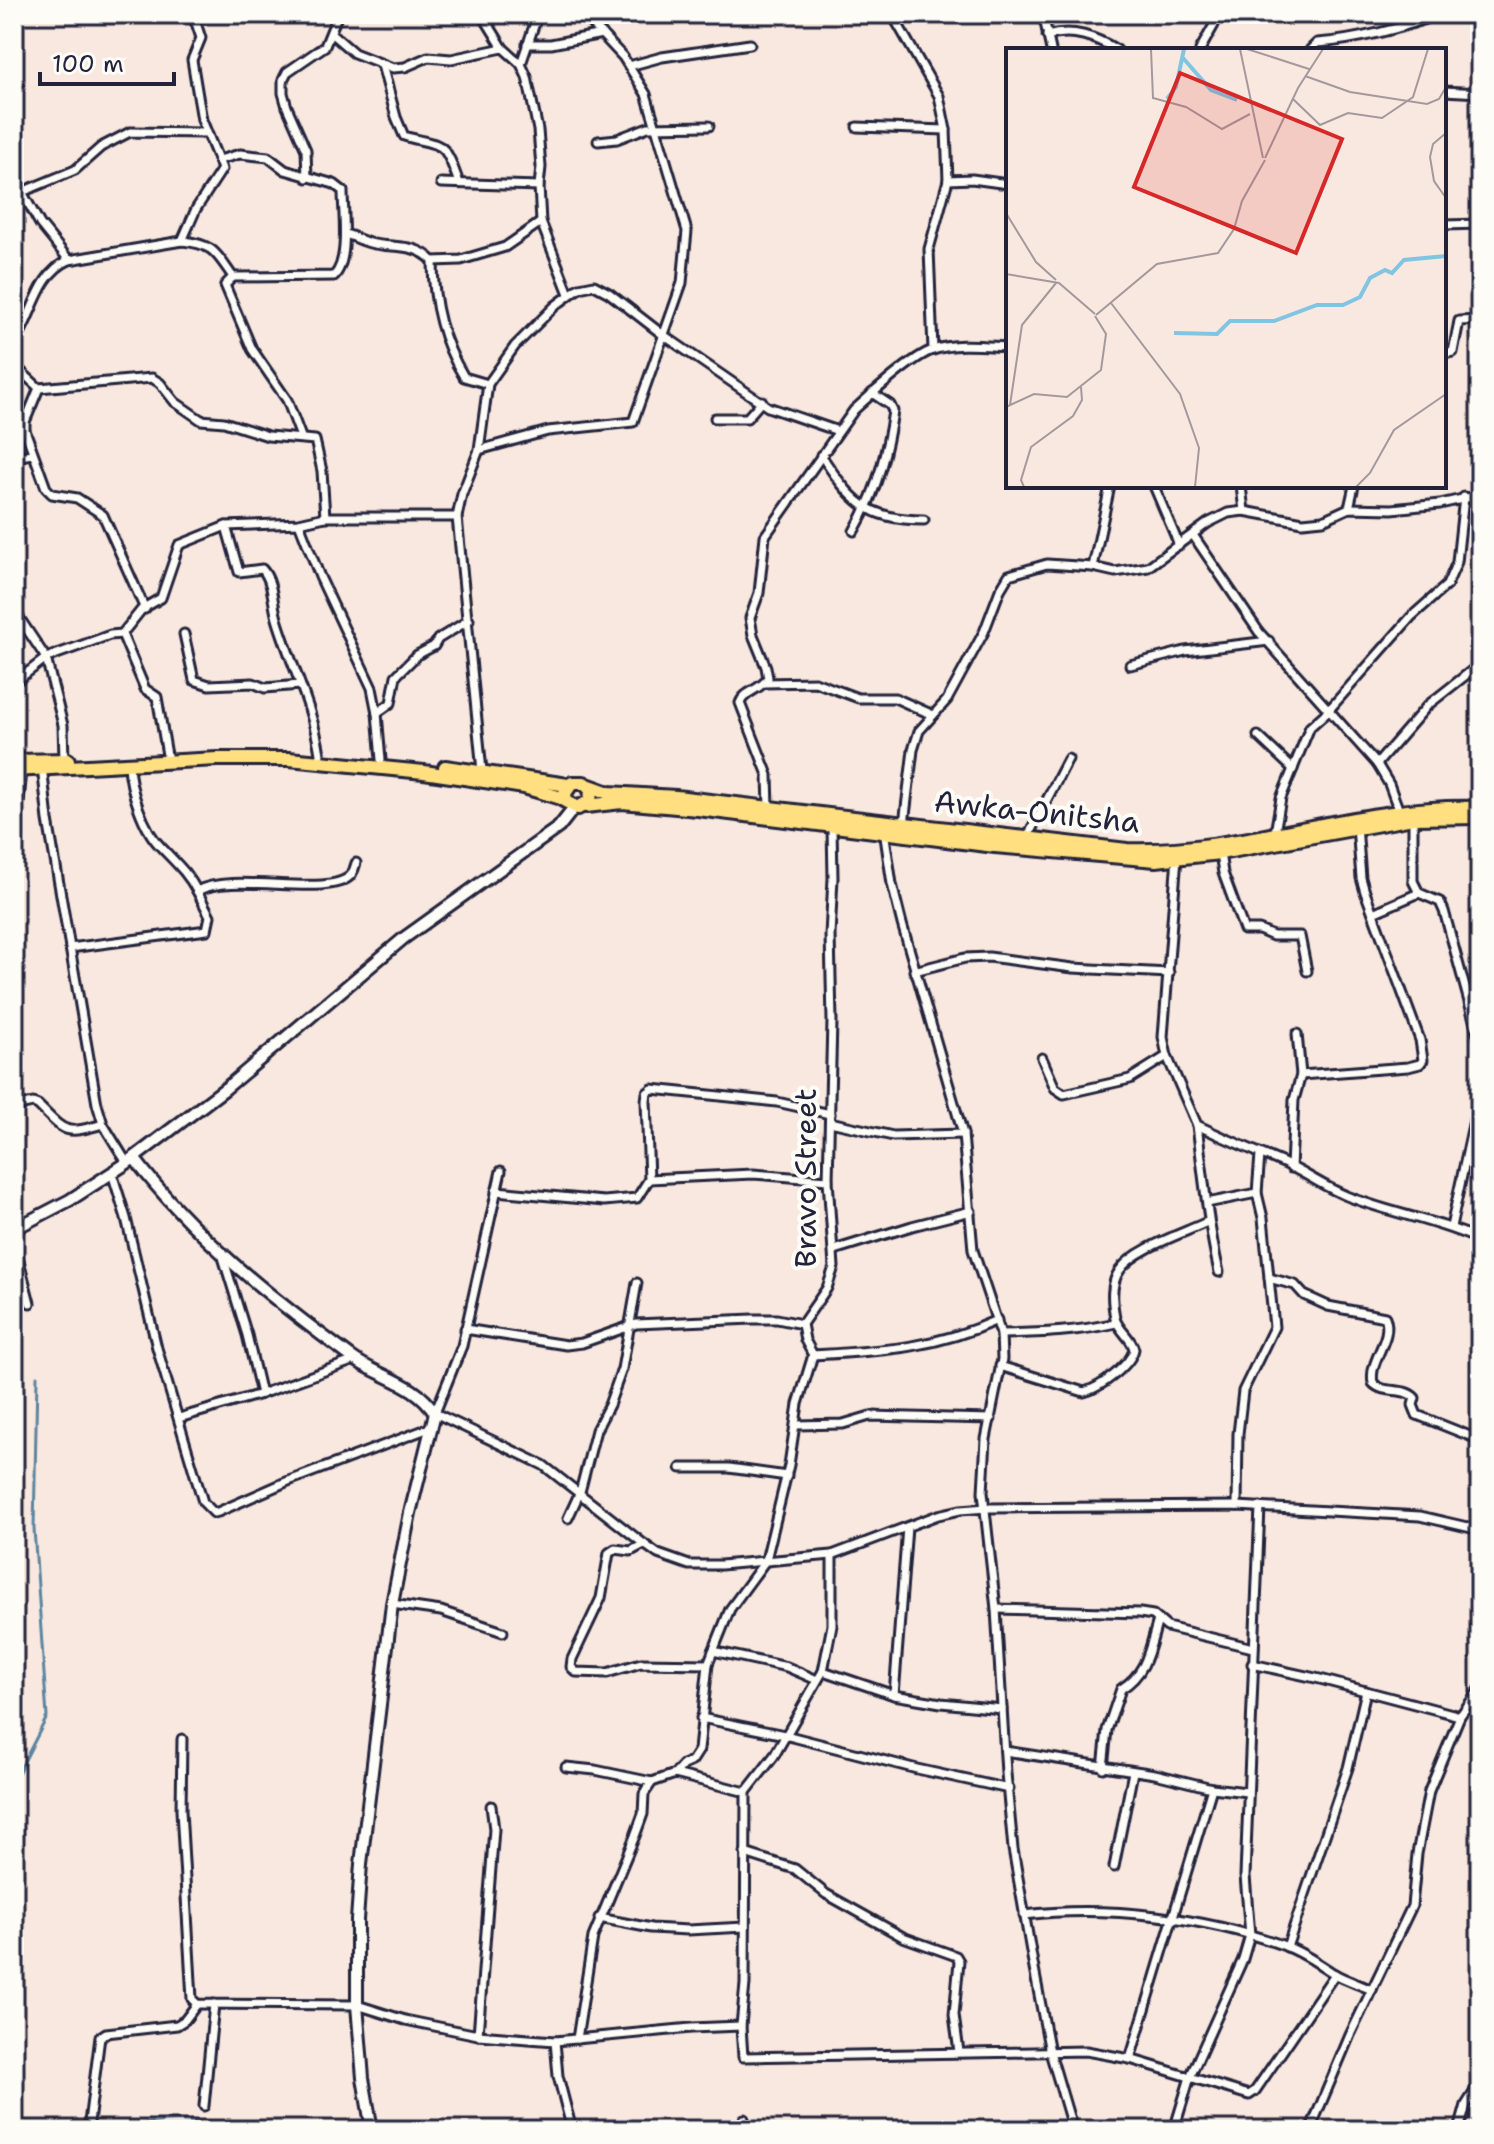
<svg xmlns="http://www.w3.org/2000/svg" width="1494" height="2144" font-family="'Shantell Sans',sans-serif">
  <rect width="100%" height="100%" fill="#f9e8df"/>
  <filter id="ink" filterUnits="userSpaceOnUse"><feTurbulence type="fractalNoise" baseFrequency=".0125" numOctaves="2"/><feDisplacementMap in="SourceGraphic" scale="16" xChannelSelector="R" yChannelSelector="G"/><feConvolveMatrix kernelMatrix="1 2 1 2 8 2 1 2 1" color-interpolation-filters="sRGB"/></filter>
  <g filter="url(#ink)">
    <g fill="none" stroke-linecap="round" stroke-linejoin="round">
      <g stroke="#5b849f" stroke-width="3">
        <path d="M14 1781 47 1717 34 1529 37 1376"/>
        <path d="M97 2130C151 2122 187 2114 241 2130"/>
      </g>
      <g stroke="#22223b" stroke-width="13">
        <g id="street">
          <path d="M482 14 503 48 521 64 527 77 538 130 541 167 539 186 541 222 569 294"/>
          <path d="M892 14 939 96 946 130 948 180 929 249 933 350"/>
          <path d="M1046 14 1045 23 1051 50"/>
          <path d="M332 34 354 53 393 68 405 67 428 57 451 59 503 48"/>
          <path d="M1047 36C1073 28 1095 37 1117 50"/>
          <path d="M527 44H551L602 34"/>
          <path d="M1200 50 1214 25"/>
          <path d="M1310 50 1317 43C1351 41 1406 28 1437 14"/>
          <path d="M521 64 538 14"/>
          <path d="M382 65 396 117 404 136C445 148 443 138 459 183"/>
          <path d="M629 66 662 57 750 44"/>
          <path d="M1444 91 1480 93"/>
          <path d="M857 127 946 130"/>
          <path d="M598 141 617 139 648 127 709 126"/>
          <path d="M219 160 240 154 268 157 285 170 334 184 343 191C343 214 350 260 334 276L233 277"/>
          <path d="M307 178 306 150 287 107 283 93V80L287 72 325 46 338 14"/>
          <path d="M948 180 972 179 1008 184"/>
          <path d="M14 183 22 192 40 224 69 260"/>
          <path d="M441 183 539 186"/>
          <path d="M22 192 75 170 101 147 130 132 205 133"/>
          <path d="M1444 225 1480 224"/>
          <path d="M345 234C353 236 362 241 370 243 393 249 415 242 433 261L461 260 505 247 541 222"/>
          <path d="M182 241 196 209 222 169 202 120 192 60 201 38 196 23 189 14"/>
          <path d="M433 261C433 302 442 341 464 377L488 384"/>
          <path d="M233 277 225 285 252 349 287 400 301 437"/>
          <path d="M14 343C34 316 36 275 69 260L182 241C214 244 216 253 233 277"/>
          <path d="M1444 354 1453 352 1459 321 1480 320"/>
          <path d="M14 365 39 388 25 422V430L46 488 52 494 77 498 103 515 145 609"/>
          <path d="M39 388 152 378 160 383 175 402 201 420 224 422 268 436 315 440 322 471 325 517"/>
          <path d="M715 418H747L762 401"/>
          <path d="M479 450 548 431 633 422 682 283 687 231 646 94 623 57 583 14"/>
          <path d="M821 455C851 500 866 520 924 520"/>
          <path d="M14 457 32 454"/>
          <path d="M1154 486 1179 545"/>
          <path d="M1241 486 1244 511"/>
          <path d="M1349 508 1354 486"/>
          <path d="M299 523 320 577 372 688 377 713 381 760"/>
          <path d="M226 526 239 572 262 569C274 582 272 605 278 622 292 667 313 708 320 754"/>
          <path d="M854 531C876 494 887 453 893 411L890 405 872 393"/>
          <path d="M1193 535 1259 632 1377 764 1389 784 1399 811"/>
          <path d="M1093 567 1110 486"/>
          <path d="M14 610 46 658 63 725 64 760"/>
          <path d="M122 634 145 689 157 697 167 755"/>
          <path d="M184 634 194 680 209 685 253 683 265 688 300 685"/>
          <path d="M1130 665 1185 651 1269 641"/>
          <path d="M14 683 46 658 110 635 122 634 142 609 161 598 179 545 226 526 299 523 325 517H457"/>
          <path d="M765 683 815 682 858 698H895L933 715"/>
          <path d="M377 713 391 703 396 676 417 655 434 646 438 639 469 620"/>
          <path d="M1258 736 1293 769"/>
          <path d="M1377 764 1428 705 1480 664"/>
          <path d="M129 765C130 789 143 830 161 847 175 862 187 872 197 891"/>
          <path d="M42 766 48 820 97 1104 103 1124 127 1163"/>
          <path d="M482 771 457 517 462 494 479 450 488 384 515 346 555 306 579 288 594 285 609 293 662 334 768 407 838 431"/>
          <path d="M769 808 768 775 740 703C744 691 761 690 768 678L766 667 753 635 750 618 759 593 765 536 854 410C869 396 915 355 933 350 956 342 985 346 1008 347"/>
          <path d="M1413 818V881L1419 893 1440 902 1444 911 1480 1042"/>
          <path d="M14 824 19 802 22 770"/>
          <path d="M904 824 913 750 919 731 947 700 984 632 1000 590 1009 575 1047 564 1093 567 1115 572 1148 567 1208 523 1228 513 1244 511 1303 522 1323 520 1349 508 1392 509 1440 504 1480 495"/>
          <path d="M884 830 892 884 902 924 963 1134 973 1250 1001 1334 1002 1359 986 1439 983 1492 996 1609 1006 1773 1013 1849 1034 1969 1050 2052 1073 2130"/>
          <path d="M1275 833 1281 798 1310 727 1328 711 1411 617 1447 585 1457 562 1464 497"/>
          <path d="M1027 838 1068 759"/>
          <path d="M1220 853 1223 873 1244 930H1259L1273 936H1300L1307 971"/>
          <path d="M1177 857 1163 1037 1167 1056 1197 1125C1224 1138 1252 1150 1281 1162 1305 1172 1326 1189 1352 1198 1394 1214 1439 1221 1480 1240"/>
          <path d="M1373 913 1419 893"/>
          <path d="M70 948 207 930 210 916 197 891C233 871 330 899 351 875 353 872 355 867 356 863"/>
          <path d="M914 971 965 958 989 957 1073 968 1169 973"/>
          <path d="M1042 1058 1055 1088 1064 1094 1130 1079 1167 1056"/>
          <path d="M1301 1075 1408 1067 1420 1064 1423 1060 1420 1040 1365 892 1361 878 1357 826"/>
          <path d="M14 1107 33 1103 38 1105C66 1133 64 1135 103 1124"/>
          <path d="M830 1122 893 1136 963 1134"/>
          <path d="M1197 1125C1203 1174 1208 1224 1219 1272"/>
          <path d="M1291 1168 1294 1100 1301 1075 1297 1034"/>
          <path d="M501 1171 462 1346 435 1413 543 1465 644 1544 658 1554 689 1565H721L832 1555 938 1515 960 1510 987 1508 1237 1506 1420 1516 1480 1530"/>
          <path d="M112 1173 126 1218 157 1348 203 1502 214 1513 218 1512 286 1482 432 1427"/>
          <path d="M649 1179 753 1174 828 1180"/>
          <path d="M496 1191 604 1201 637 1198 649 1179 646 1101 647 1093 652 1089 777 1102 830 1114"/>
          <path d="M1207 1203 1257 1193"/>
          <path d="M1451 1227 1480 1092"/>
          <path d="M14 1241 30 1303"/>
          <path d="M834 1250 912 1226 971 1211"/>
          <path d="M222 1254 247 1335 261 1394"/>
          <path d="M1269 1278 1295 1285 1304 1295 1328 1306 1385 1317C1394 1339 1368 1360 1373 1383 1384 1395 1404 1386 1415 1398L1413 1405 1417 1415 1480 1440"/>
          <path d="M465 1329 566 1345 582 1343 636 1324 753 1319H777L802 1324"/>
          <path d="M1001 1334C1040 1333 1077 1332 1116 1323"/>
          <path d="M813 1355C881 1351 933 1349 997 1320"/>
          <path d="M1000 1366 1084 1392C1100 1388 1131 1365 1134 1349 1131 1337 1118 1330 1115 1318 1112 1302 1110 1283 1120 1270 1134 1249 1184 1233 1207 1222"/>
          <path d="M179 1418 261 1394 355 1360"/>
          <path d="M796 1425 843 1424 870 1416 991 1419"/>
          <path d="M681 1468H729L787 1476"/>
          <path d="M1237 1506 1238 1434 1243 1391 1274 1327 1263 1218 1257 1193 1260 1155"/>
          <path d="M568 1518 580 1492 596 1430 609 1405 622 1369 637 1283"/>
          <path d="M644 1544 631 1551 615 1549 609 1553 601 1598 572 1659 571 1667 576 1672 607 1673 641 1663 708 1664"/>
          <path d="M832 1555V1625L823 1671 774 1756 746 1792 745 1984 741 2026 743 2057 1086 2051 1130 2059 1249 2095 1255 2091 1335 1974"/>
          <path d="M392 1604 441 1611 503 1632"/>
          <path d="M996 1609 1140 1613 1153 1615 1167 1627 1253 1648"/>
          <path d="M713 1651 787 1667 817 1680"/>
          <path d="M1252 1664 1320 1679 1460 1716"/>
          <path d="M823 1671 894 1695 941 1703 1002 1709"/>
          <path d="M894 1695 907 1527"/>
          <path d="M701 1718 785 1735 917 1769 1009 1789"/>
          <path d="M182 1739 181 1810 192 1999 197 2004 357 2005 405 2020 478 2035 555 2041 691 2028 741 2026"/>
          <path d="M1005 1751 1155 1774 1212 1788 1247 1792"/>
          <path d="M566 1767 595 1770 652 1782"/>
          <path d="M1103 1768 1107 1730 1121 1689C1148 1672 1149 1649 1158 1620"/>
          <path d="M675 1774 746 1792"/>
          <path d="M745 1853 795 1869 826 1894 903 1937 956 1956 959 1961 954 2015 959 2052"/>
          <path d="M1114 1867 1133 1772"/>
          <path d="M1024 1915C1108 1905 1205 1917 1285 1946 1303 1952 1317 1963 1333 1973 1345 1980 1359 1984 1372 1990"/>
          <path d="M599 1918 651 1928 688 1930 745 1927"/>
          <path d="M1287 1947 1348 1768 1366 1691"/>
          <path d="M478 2035 494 1829 491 1806"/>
          <path d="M577 2039 593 1937 635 1836 643 1814 644 1794 652 1782 675 1774 683 1765 692 1761 699 1750 708 1664 730 1609 766 1560 789 1465 798 1404 813 1355 805 1340 802 1324 827 1288 834 1267 828 1180 832 1021 830 935 833 878 832 827"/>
          <path d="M555 2041 558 2076 572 2130"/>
          <path d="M1130 2059 1212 1788"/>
          <path d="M204 2106 214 2004"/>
          <path d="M88 2130 100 2037 106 2033 177 2025 185 2020 197 2004"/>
          <path d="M743 2130 744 2119"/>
          <path d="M1174 2130 1190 2077 1243 1959 1250 1935 1245 1876 1260 1507"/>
          <path d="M1310 2130 1350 2035 1412 1906 1417 1854 1429 1791 1460 1716 1480 1689"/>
          <path d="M1459 2130 1466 2105 1480 2083"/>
        </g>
      </g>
      <g stroke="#22223b" stroke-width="16">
        <g id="secondary">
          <path d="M134 1158C193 1236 272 1299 350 1356 377 1377 416 1382 435 1413L410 1513 392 1604 361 1864 357 1920V2005L363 2078 372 2130"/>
          <path d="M14 1229 70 1200 127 1163 226 1088 404 938 559 827 574 808"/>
        </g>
      </g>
      <g stroke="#22223b" stroke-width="18">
        <g id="primary">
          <path d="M14 761 68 760"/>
          <path d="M445 767 568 785"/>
          <path d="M14 770 217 759H289L424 772 524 787 558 797 578 808 590 801 591 790 584 783H572L565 793 566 801"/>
          <path d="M587 785 609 793 676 797 1127 850C1246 854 1360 803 1480 808"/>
          <path d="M586 806 622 802 698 809 995 846 1156 860 1220 853 1413 818 1480 817"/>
        </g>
      </g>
      <use href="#street" stroke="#fdfcf7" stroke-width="7"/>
      <use href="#secondary" stroke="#fdfcf7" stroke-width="10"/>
      <use href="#primary" stroke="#ffdf80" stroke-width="12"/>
    </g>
  </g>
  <g text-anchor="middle" stroke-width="8" stroke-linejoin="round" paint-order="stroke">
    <g font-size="30" fill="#22223b" stroke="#fdfcf7">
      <text transform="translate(1037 812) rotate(6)" y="10">Awka-Onitsha</text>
      <text transform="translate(806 1178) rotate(-90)" y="10">Bravo Street</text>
    </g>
  </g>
  <g transform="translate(1006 48)">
    <rect width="440" height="440" fill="#f9e8df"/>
    <path fill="none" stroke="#81c5e2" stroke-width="4" d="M177 10 205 42 231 52M161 51 170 39 178 1M168 285 211 286 224 273H268L311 257H337L354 249 364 230 379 222 386 225 398 212 440 208"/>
    <path fill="none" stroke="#a3999d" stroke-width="2" d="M145 1 147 50 180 59 216 81 244 66M234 1 257 110M241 1 303 21M299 28 344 44 421 56 433 51 440 39M287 51 314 77 342 65 376 70 407 49 422 1M440 85 427 96 424 109 428 133 440 150M259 110 292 40 317 1M0 165 30 214 50 232M0 226 53 235 89 266M105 255 174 346 193 400 189 439M90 267 151 216 212 205 228 181 236 153 259 112M4 357 16 277 50 235M0 359 28 346 61 349 95 322 100 286 89 268M18 439 15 432 25 399 67 368 76 352 75 339M350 439 364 425 388 382 440 346"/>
    <path fill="#d62828" fill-opacity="0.15" stroke="#d62828" stroke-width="4" d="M174 25 336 91 290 205 128 139Z"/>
    <rect width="440" height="440" fill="none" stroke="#22223b" stroke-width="4"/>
  </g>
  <rect width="1494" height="2144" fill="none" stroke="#fdfcf7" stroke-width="48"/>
  <rect x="24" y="24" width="1446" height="2096" fill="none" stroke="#22223b" stroke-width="3" filter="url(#ink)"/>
  <path d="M40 72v12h134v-12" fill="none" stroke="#22223b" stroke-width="4"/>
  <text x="52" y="72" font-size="24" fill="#22223b" stroke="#fdfcf7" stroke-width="6" paint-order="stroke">100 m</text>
</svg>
